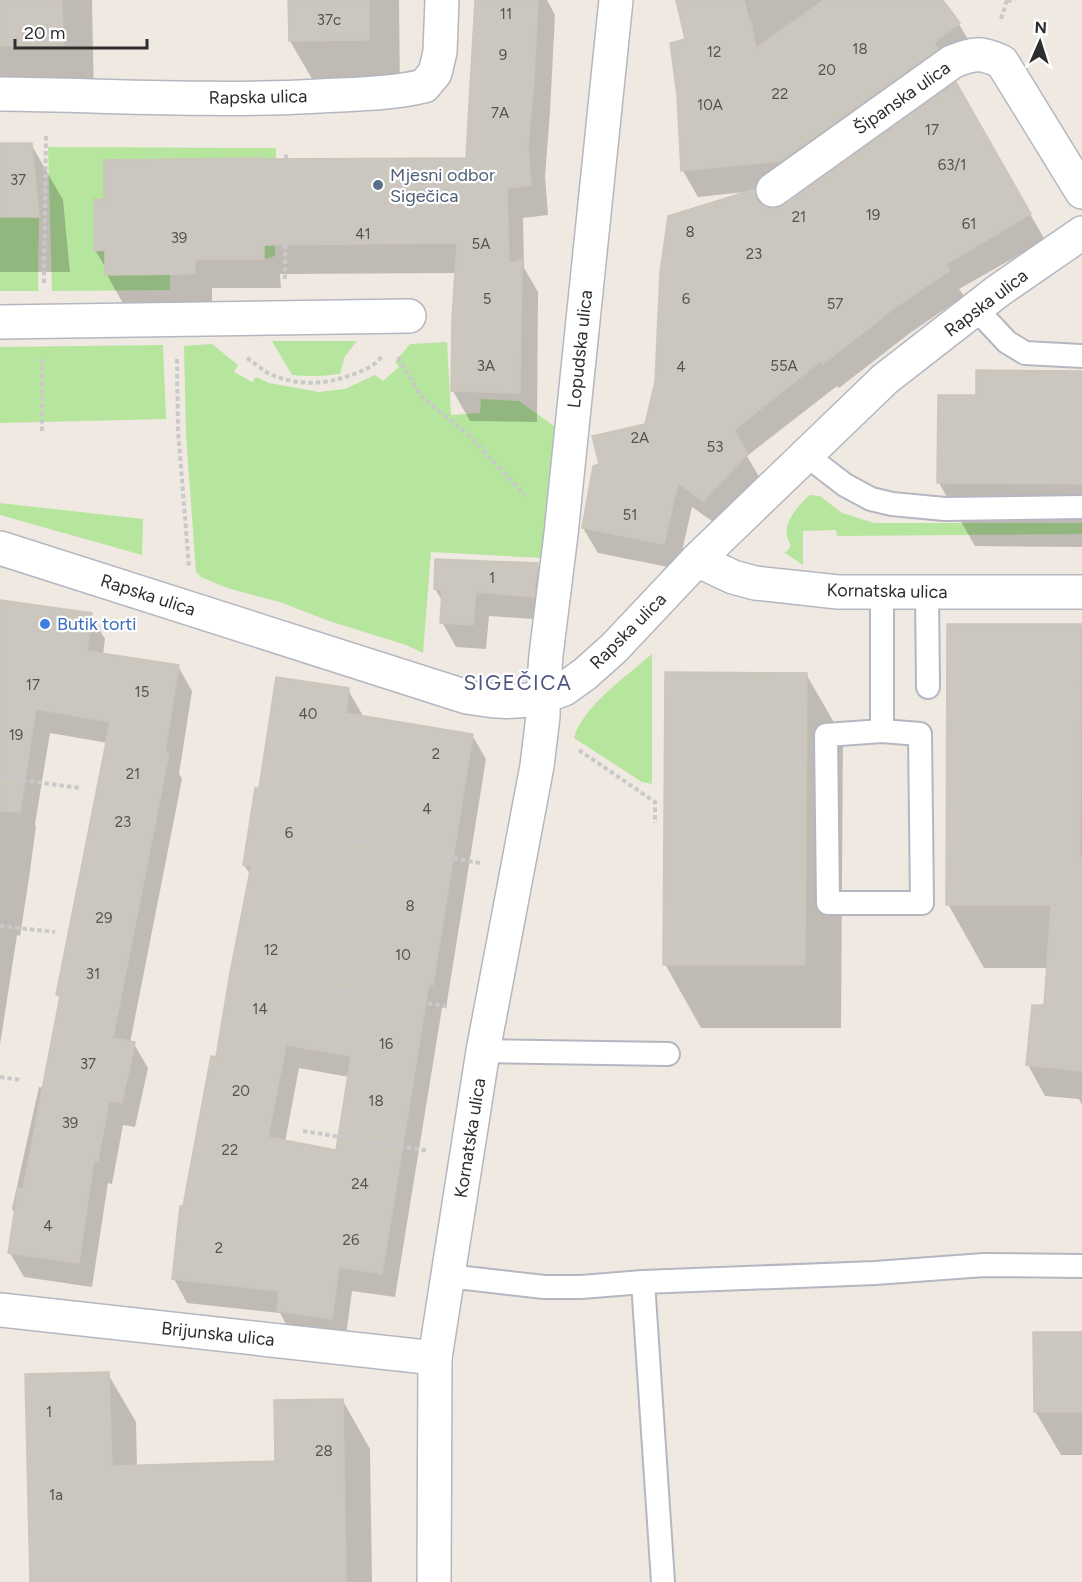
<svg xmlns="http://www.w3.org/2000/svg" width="1082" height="1582" font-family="Figtree,sans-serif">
  <rect width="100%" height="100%" fill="#efe9e1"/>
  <g fill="#b6e59e">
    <path d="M48 147 276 148 275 256 264 259 263 158 104 160V200H94V250H105V275L170 274V290L52 291Z"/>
    <path d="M0 217H39L38 291H0Z"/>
    <path d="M272 341H357L345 356 340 374C324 376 308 377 292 375Z"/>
    <path d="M447 342 451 415 480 413 481 399 519 401 558 429 542 558 431 552 423 653 406 645 329 621 280 602 227 588 201 577 196 572 186 435 184 346 212 344 238 365 234 372 252 382 256 377 269 383 319 392 345 389 375 375 383 381 399 367 395 362 410 344Z"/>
    <path d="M163 345 166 419 0 423V347Z"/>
    <path d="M810 495 820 496 842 513 874 523H1082V534L837 536 836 530 803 531V565L785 553 791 546C790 543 788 540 787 537 784 520 799 505 810 495Z"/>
    <path d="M0 503 143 519 142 555 0 515Z"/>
    <path d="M652 654V784L642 782 574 738C582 707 628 675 652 654Z"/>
  </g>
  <g fill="#0003" fill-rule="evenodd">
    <path d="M0 0H92L94 100 0 79Z"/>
    <path d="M290 0H399L400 95 322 96 290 41Z"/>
    <path d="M476 0H547L555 15 550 112 545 176 548 215 523 218 524 268 538 292 537 422 470 421 453 391 456 273 280 274 281 288H212V304L124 305 107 275V270L95 250 106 201 467 160Z"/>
    <path d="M678 0H941L959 24 974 50 796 187 754 191 764 208 774 210 784 207 955 84 1045 240 959 289 964 296 910 333 839 388 837 386 747 456 761 480 719 526 692 507 678 569 598 553 583 528 601 465 646 425 745 192 698 197 683 171 686 40Z"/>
    <path d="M31 144 63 200 70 272H0V145Z"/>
    <path d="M1082 372V547L975 546 939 483V396L977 397Z"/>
    <path d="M538 565 552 589 548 620 489 616 486 649 456 647 442 622 443 602 435 589Z"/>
    <path d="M0 601 91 615 105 639 103 655 178 666 192 691 179 774 182 779 130 1043 134 1044 148 1068 135 1127 123 1125 112 1184 108 1183 92 1287 24 1277 10 1253 16 1215 12 1209 39 1087 43 1088 61 1000 58 995 108 743 50 733 35 824 36 826 29 878 20 936 17 935 0 1045Z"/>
    <path d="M1080 625 1082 628V1105L1079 1099 1045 1096 1028 1065 1046 1006 1048 968H984L948 904Z"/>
    <path d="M806 674 843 738 841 1028H701L665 964Z"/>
    <path d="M348 690 362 714V717L472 735 486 759 446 1008H442L395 1297 352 1291 345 1343 292 1335 280 1313 187 1303 174 1279 184 1208 217 1058 251 876 244 865 260 790ZM299 1068 349 1077 337 1152 285 1142Z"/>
    <path d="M1082 1334V1455H1061L1035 1411Z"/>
    <path d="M108 1374 136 1422 137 1467 276 1463 343 1401 370 1449 372 1582H32Z"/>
  </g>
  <g fill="#cbc7bf" stroke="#cbc5ba" stroke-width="1.5" fill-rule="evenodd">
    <path d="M0 0H62L63 45 0 46Z"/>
    <path d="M288 0H369V40L289 41Z"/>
    <path d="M475 0H538L534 81 528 145 531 185 507 188 509 263 522 260 520 393 451 391 452 318 457 243 264 245V259H195V274L105 275V250L94 251V199L104 200V160L263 158V159L466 158Z"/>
    <path d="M676 0H744L749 21 751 20 756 48 824 0H943L960 23 934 43 938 49 781 161 681 171 677 95 670 43 685 39Z"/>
    <path d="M956 82 1031 214 946 264 950 270 896 307 823 364 821 361 734 430 748 454 703 501 678 483 664 544 582 528 593 466 599 464 592 436 645 424 655 382 660 273 668 216 755 189 757 200 765 207 774 209 783 206Z"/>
    <path d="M0 143H32L39 217H0Z"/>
    <path d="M976 370 1082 371V484L937 483 938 395H976Z"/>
    <path d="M435 559 538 563 534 597 476 592 473 625 440 623 442 590 434 589Z"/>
    <path d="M0 600 92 613 87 651 179 665 165 752 169 753 113 1038 135 1042 122 1103 109 1101 98 1161 94 1160 79 1263 8 1253 18 1188 23 1189 60 996 56 995 110 722 36 709 20 812 0 811Z"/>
    <path d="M947 624H1081L1080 857H1082V1071L1026 1065 1032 1005H1044L1051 905H946Z"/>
    <path d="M665 672 807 673 805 965H663Z"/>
    <path d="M276 677 349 688 346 713 473 734 433 985 429 984 382 1274 339 1267 332 1319 277 1311 279 1291 172 1279 180 1206H183L211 1056 216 1057 230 973 251 866 243 865 255 788H259ZM286 1045 351 1056 336 1150 268 1137Z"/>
    <path d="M1033 1332H1082V1412H1034Z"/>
    <path d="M109 1372 112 1466 275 1461 274 1400 343 1399 346 1582H30L25 1374Z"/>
  </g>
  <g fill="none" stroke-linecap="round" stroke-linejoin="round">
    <g stroke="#b4b7c1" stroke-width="26">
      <g id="lane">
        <path d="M976 309 1007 342 1025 353 1082 356"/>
        <path d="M806 455 845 485 871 499 892 504 945 509 1082 507"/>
        <path d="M882 591V731L920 734 922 903H828L826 735 882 731"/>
        <path d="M927 592 928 687"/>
        <path d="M483 1051 668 1054"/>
        <path d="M448 1276 544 1287H581L643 1282 875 1273 984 1265 1082 1266"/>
        <path d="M643 1282 663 1582"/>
      </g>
    </g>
    <g stroke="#b4b7c1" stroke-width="36">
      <g id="street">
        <path d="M616 0 561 534 546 655 543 697 564 689 585 674 614 648 697 560 885 379 998 291 1082 233"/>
        <path d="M0 94C106 95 213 102 320 96 355 94 390 94 424 86L435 73 440 52 442 0"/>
        <path d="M773 190 952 62C973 53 981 52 1002 62L1082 192"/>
        <path d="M0 322 409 316"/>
        <path d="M697 560 733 577 755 583 838 592H1082"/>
        <path d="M0 1310 435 1358"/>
      </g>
    </g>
    <g stroke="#b4b7c1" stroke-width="36">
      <path id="secondary" d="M0 548 467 697C498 702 512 704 543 697V716L537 766 483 1051 435 1358 434 1582"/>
    </g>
    <g stroke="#c9c9c9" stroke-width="4" stroke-dasharray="4.5 3" stroke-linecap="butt">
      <path d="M1007 1 1015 0"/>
      <path d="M1001 19 1007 0"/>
      <path d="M285 279 286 153"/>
      <path d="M44 283 46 134"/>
      <path d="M398 357 421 396 471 437 525 496"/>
      <path d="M247 358C255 363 262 370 270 374 297 386 325 385 351 375 363 371 375 366 382 356"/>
      <path d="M177 359 178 430 189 567"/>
      <path d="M42 431V359"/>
      <path d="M579 750 655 802V823"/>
      <path d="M0 777 80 788"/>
      <path d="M350 840 480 863"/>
      <path d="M0 926 55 932"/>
      <path d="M324 987 450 1007"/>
      <path d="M0 1077 22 1080"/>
      <path d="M303 1131 429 1151"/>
    </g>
    <use href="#lane" stroke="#fff" stroke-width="22"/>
    <use href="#street" stroke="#fff" stroke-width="33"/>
    <use href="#secondary" stroke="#fff" stroke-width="33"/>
  </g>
  <circle fill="#5c6f8a" stroke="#fff" stroke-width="2" cx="378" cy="185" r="6"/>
  <circle fill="#3f7fe0" stroke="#fff" stroke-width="2" cx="45" cy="624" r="6"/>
  <g text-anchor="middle" stroke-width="4.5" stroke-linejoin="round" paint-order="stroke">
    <g font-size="15" fill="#555452">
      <text x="506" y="19">11</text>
      <text x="329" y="25">37c</text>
      <text x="860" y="54">18</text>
      <text x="714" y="57">12</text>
      <text x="503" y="60">9</text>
      <text x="827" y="75">20</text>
      <text x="780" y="99">22</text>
      <text x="710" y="110">10A</text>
      <text x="500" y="118">7A</text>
      <text x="932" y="135">17</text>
      <text x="952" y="170">63/1</text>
      <text x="18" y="185">37</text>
      <text x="873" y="220">19</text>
      <text x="799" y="222">21</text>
      <text x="969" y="229">61</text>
      <text x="690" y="237">8</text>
      <text x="363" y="239">41</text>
      <text x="179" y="243">39</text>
      <text x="481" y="249">5A</text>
      <text x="754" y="259">23</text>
      <text x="487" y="304">5</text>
      <text x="686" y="304">6</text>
      <text x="835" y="309">57</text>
      <text x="486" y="371">3A</text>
      <text x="784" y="371">55A</text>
      <text x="681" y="372">4</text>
      <text x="640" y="443">2A</text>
      <text x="715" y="452">53</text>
      <text x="630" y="520">51</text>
      <text x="492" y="583">1</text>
      <text x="33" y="690">17</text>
      <text x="142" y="697">15</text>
      <text x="308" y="719">40</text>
      <text x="16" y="740">19</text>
      <text x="436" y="759">2</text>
      <text x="133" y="779">21</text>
      <text x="427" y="814">4</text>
      <text x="123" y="827">23</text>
      <text x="289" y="838">6</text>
      <text x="410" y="911">8</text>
      <text x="104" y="923">29</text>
      <text x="271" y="955">12</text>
      <text x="403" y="960">10</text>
      <text x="93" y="979">31</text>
      <text x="260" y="1014">14</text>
      <text x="386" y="1049">16</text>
      <text x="88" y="1069">37</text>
      <text x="241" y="1096">20</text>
      <text x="376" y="1106">18</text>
      <text x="70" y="1128">39</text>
      <text x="230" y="1155">22</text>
      <text x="360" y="1189">24</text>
      <text x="48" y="1231">4</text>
      <text x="351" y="1245">26</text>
      <text x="219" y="1253">2</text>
      <text x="49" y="1417">1</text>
      <text x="324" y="1456">28</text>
      <text x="56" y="1500">1a</text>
    </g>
    <g font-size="18" fill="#2e2e2e" stroke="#fff">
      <text transform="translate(258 97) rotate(-1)" y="6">Rapska ulica</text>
      <text transform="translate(902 98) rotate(-35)" y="6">Šipanska ulica</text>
      <text transform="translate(986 303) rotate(-37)" y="6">Rapska ulica</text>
      <text transform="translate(580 349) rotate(-84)" y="6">Lopudska ulica</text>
      <text transform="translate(887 591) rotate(1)" y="6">Kornatska ulica</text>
      <text transform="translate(148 595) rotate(18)" y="6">Rapska ulica</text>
      <text transform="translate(628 631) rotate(-45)" y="6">Rapska ulica</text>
      <text transform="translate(470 1138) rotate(-81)" y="6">Kornatska ulica</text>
      <text transform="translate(218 1334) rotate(6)" y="6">Brijunska ulica</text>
    </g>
    <g font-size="18" fill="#4e5e75" stroke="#fff" text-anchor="start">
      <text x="390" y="181">Mjesni odbor<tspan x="390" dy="21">Sigečica</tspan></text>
    </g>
    <g font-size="18" fill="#366cbe" stroke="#fff" text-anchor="start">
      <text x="57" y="630">Butik torti</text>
    </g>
    <g font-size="21" letter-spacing="1.5" fill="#4d5680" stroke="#fff">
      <text x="518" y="690">SIGEČICA</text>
    </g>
  </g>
  <g transform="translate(1040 42) rotate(3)" stroke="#ffffff" stroke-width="4.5" paint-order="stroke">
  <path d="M0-4.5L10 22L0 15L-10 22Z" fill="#2e2e2e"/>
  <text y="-9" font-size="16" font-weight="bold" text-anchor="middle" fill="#2e2e2e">N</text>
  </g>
  <path d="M15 39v9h132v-9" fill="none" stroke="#2e2e2e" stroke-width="3"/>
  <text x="24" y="39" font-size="18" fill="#2e2e2e" stroke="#ffffff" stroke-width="4.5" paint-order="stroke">20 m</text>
</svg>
